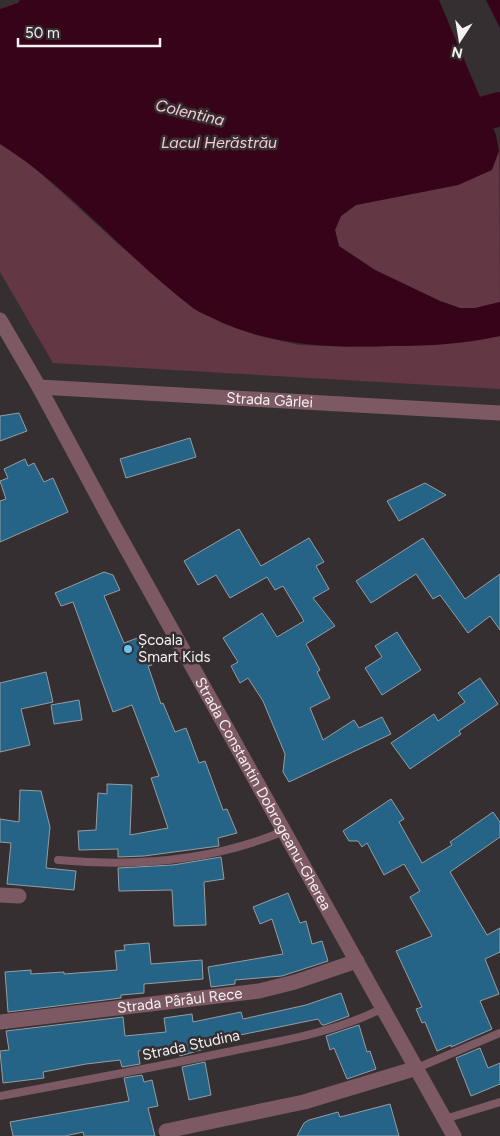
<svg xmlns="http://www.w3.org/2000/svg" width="500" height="1136" font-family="Figtree,sans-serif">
  <rect width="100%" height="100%" fill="#362f31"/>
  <g fill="#643745">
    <path d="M0 144 26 160 116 242 195 309 224 324 259 336 299 345 348 347 437 345 500 336V389L53 363 0 272Z"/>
    <path d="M499 151 500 302 475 308H460L440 301 375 270 339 246 335 230 341 216 356 205 458 185 491 170Z"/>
  </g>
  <g fill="#370318">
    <path d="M20 0H439L496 135 499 151 492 170 458 185 356 205 341 216 335 230 339 246 375 270 440 301 460 308H475L500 302V336C464 344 428 346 391 346 331 348 271 346 217 320 209 316 200 313 193 308 127 258 69 187 0 144V9L18 3Z"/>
    <path d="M486 0H500V28Z"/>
  </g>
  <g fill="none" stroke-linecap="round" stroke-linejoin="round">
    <path stroke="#370318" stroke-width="34" d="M442 125 500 109"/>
  </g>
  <g fill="#256486" stroke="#969da2">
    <path d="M19 413 27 431 0 441V416Z"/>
    <path d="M190 438 196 457 126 478 120 459Z"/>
    <path d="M25 459 28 466 34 463 44 482 53 478 68 512 0 542V501L6 499 0 481 8 478 4 469Z"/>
    <path d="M425 483 446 495 399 521 387 501Z"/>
    <path d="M239 529 261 566 309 538 324 562 316 566 329 589 313 598 335 626 306 644 320 670 317 672 330 698 310 708 323 740 354 720 359 728 382 717 391 734 289 782 283 772 285 754 263 701 248 678 240 683 231 666 238 662 223 638 262 613 277 637 304 621 283 586 275 590 267 577 230 598 216 575 198 585 184 561Z"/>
    <path d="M423 538 465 599 500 574V630L490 616 468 633 440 595 433 599 416 574 371 603 356 581Z"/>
    <path d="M104 572 113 575 120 590 104 596 124 643 140 637 152 665 148 666 161 704 163 703 175 732 186 728 199 763 205 761 223 810 227 809 237 833 218 838 219 846 144 856 118 857V849L79 850 78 831 96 830 98 793 107 794V784L132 785 130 835 168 828 151 778 159 776 132 705 113 712 73 602 61 606 55 593Z"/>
    <path d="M397 632 421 670 382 695 365 668 382 657 375 646Z"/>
    <path d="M46 672 53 702 21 709 30 745 0 752V683Z"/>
    <path d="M480 678 498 704 459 731 461 734 410 769 391 743 434 714 438 721 465 702 458 693Z"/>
    <path d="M79 700 82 720 54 724 51 705Z"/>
    <path d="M20 790 41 791 50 827 46 868 76 871 74 890 7 884 11 843 0 842V819L19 822Z"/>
    <path d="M391 799 404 819 399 822 422 863 452 845 450 842 493 812 500 822V837L450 872 487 935 500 928V952L485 959 499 994 480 1001 492 1029 451 1047V1045L437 1051 425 1022 422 1023 416 1009 422 1007 396 951 432 936 410 897 420 891 404 864 384 875 367 843 362 847 358 841H349L343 831Z"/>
    <path d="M221 857 224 879 204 882 206 925 174 926 172 890 119 891 118 868 173 865Z"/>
    <path d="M288 893 300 923 306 921 312 944 322 941 328 961 282 976 235 980V984L211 987 208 967 283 954 272 919 260 924 253 907Z"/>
    <path d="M149 943 151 964 202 960 203 979 144 984V993L121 995V998L8 1012 5 972 31 970V974L64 972V974L117 970 115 951 125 950 124 945Z"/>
    <path d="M341 993 349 1016 324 1025H322L318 1019 211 1041V1047L180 1056 179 1051 168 1053V1048L138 1051 140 1064 122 1067 120 1060 86 1064 43 1072 44 1078 3 1083 0 1051 9 1050 6 1031 123 1017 125 1036 166 1032 164 1018 192 1014 193 1022 241 1012 243 1019 306 1005Z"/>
    <path d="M359 1025 367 1052 370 1051 376 1069 347 1079 334 1048 330 1050 326 1036Z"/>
    <path d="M480 1048 488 1068 500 1063V1084L471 1096 456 1058Z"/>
    <path d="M205 1062 211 1095 189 1100 182 1067Z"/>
    <path d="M142 1075 144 1082 152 1080 158 1106 148 1108 155 1136H84L83 1132 65 1136H13L10 1122 129 1101 124 1078Z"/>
    <path d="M390 1104 399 1136H297L304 1123 309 1120 338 1112 340 1117Z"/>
  </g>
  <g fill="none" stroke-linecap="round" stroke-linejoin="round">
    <g stroke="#7d5a63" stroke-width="8">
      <path d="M58 860C134 867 213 861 284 831"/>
      <path d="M417 1068 500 1033"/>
      <path d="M0 1096C76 1082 151 1068 227 1052 280 1041 334 1033 383 1008"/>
      <path d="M445 1119 500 1102"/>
    </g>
    <g stroke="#7d5a63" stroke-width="15">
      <path id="s1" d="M0 320 39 387 110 519 454 1136"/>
      <path id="s2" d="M39 387 500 413"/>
      <path d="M0 895 19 896"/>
      <path id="s3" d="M0 1022 259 991 295 982 357 961"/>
      <path d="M166 1131 304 1102 417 1068"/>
    </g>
  </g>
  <circle fill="#6ec2f3" stroke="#362f31" stroke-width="2" cx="128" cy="649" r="5"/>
  <g text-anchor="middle" stroke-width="5" stroke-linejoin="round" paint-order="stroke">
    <g font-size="15" fill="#f5f0f1" stroke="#362f31">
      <text dy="5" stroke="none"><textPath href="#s2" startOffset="231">Strada Gârlei</textPath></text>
      <text dy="5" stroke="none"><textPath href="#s1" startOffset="542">Strada Constantin Dobrogeanu-Gherea</textPath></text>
      <text dy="5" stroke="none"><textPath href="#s3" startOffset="181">Strada Pârâul Rece</textPath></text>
      <text transform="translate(191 1045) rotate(-12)" y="5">Strada Studina</text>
    </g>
    <g font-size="15" fill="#f5f0f1" stroke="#362f31" text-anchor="start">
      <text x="138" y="645">Școala<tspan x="138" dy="17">Smart Kids</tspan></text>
    </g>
    <g font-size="16" font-style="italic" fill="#f8cad6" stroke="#362f31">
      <text transform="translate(190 112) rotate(13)" y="6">Colentina</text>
      <text x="219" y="148">Lacul Herăstrău</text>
    </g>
  </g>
  <g transform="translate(460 40) rotate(192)" stroke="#362f31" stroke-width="4" paint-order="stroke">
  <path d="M0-4L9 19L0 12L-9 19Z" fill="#f5f0f1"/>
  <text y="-8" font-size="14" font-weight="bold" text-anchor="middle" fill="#f5f0f1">N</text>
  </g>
  <path d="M18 38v8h142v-8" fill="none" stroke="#f5f0f1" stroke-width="2.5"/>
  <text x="25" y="38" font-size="15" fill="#f5f0f1" stroke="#362f31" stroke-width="4" paint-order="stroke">50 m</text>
</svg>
